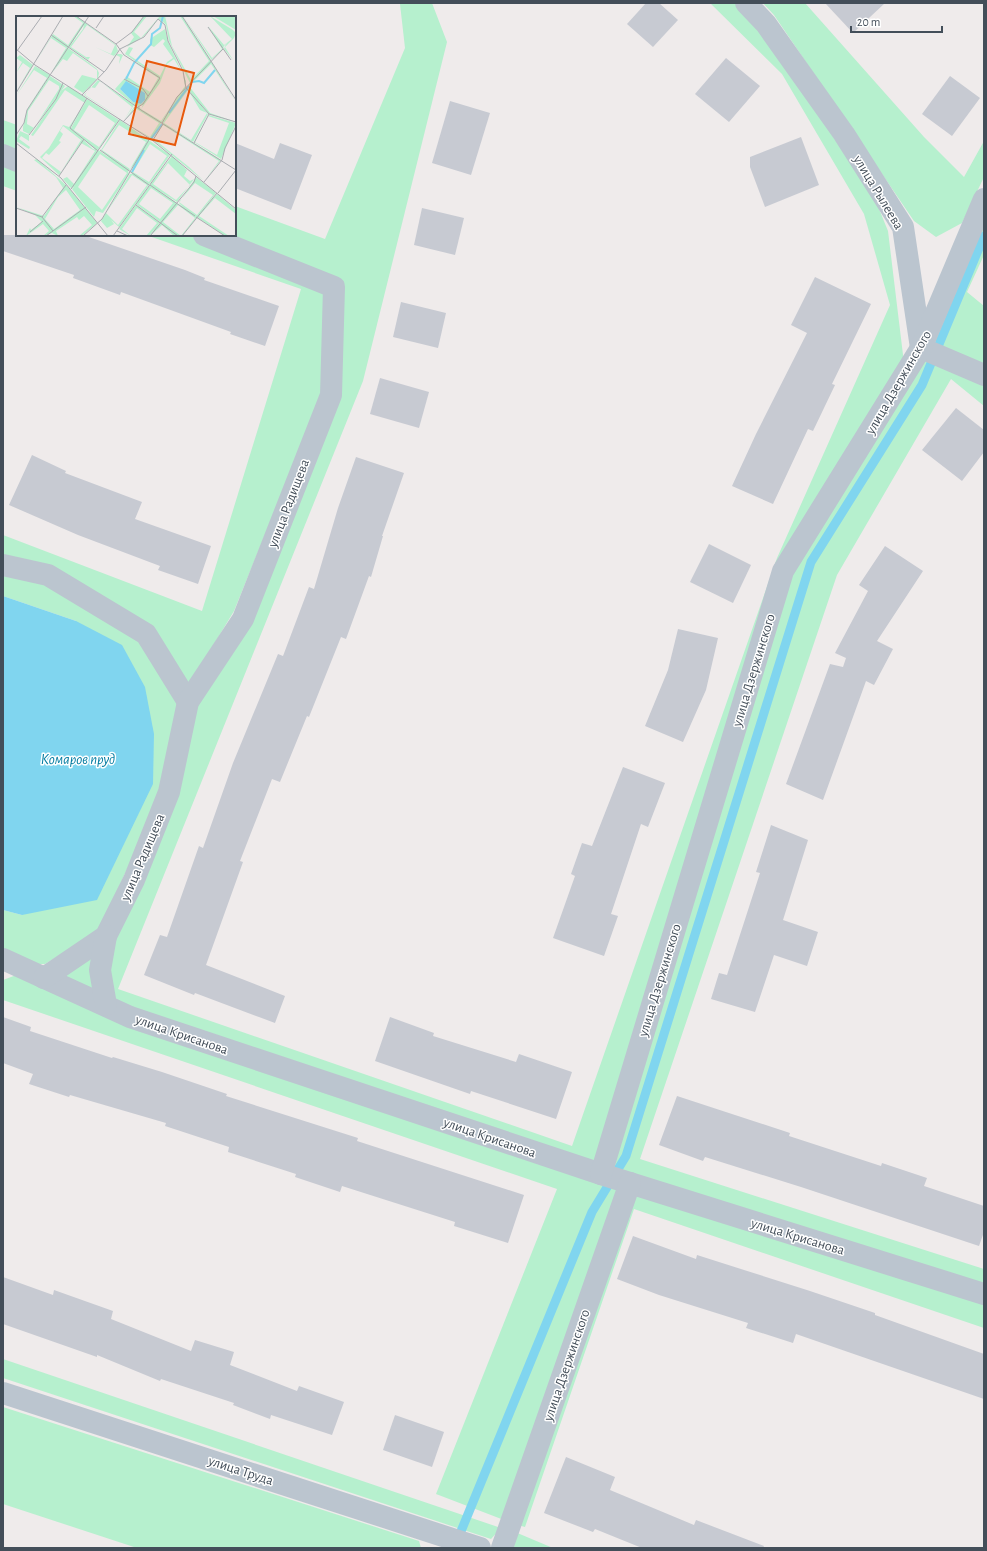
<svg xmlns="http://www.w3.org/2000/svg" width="987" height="1551" font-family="'Alegreya Sans',sans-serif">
  <rect width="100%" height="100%" fill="#efebeb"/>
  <g fill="#b6f0ce">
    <path d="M398 3H432L447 42 363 381 118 989 572 1146 777 558 890 305 864 214 782 74 710 3H736L760 27 875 199 888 231 904 363 779 569 594 1165 111 1000V939L194 706 336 394 340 284 220 235H235V206L325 239 405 48 400 4Z"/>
    <path d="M763 3H805L924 137 964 177 984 141V177L962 223 936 237 914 221 774 15Z"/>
    <path d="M3 120 17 125V154L3 148Z"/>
    <path d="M3 162 17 168V191L3 186Z"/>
    <path d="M984 211V255L967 292 984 306V365L942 349 933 334Z"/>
    <path d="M146 235H188L328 290 322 394 234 611 187 689 151 630 3 558V535L202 611 301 289Z"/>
    <path d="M926 359 984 384V406L951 379 837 575 640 1159 984 1269V1286L609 1170 788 572Z"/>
    <path d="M3 573 45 583 141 641 180 707 164 789 98 932 45 964H34L3 950V910L22 915 76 621 3 596Z"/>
    <path d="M93 955 95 993 57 978Z"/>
    <path d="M19 974 619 1187 504 1520 436 1494 557 1189 3 1000V980Z"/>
    <path d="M634 1191 984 1301V1328L634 1209 525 1527 518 1525Z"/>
    <path d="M3 1359 501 1528 491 1539 3 1378Z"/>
    <path d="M3 1407 419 1541 421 1548H137L3 1504Z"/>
    <path d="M515 1532 553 1548H516L514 1547Z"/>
  </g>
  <path fill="#80d5ef" d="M3 596 76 621 122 645 145 687 154 734 153 784 97 900 22 915 3 910Z"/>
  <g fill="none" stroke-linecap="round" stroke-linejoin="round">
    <path stroke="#80d5ef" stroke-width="9" d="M457 1541 592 1212 626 1156 811 562 922 385 984 236"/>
  </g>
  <g fill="#c7cad2">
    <path d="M646 3H659L678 20 653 47 627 24Z"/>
    <path d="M825 3H885L853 33Z"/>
    <path d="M726 58 760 86 729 122 695 94Z"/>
    <path d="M950 76 980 98 952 136 922 114Z"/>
    <path d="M450 101 490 113 471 175 432 163Z"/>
    <path d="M801 137 819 185 765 207 750 167V157Z"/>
    <path d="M235 143 274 159 280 143 312 155 291 210 235 188Z"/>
    <path d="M422 208 464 218 455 255 414 245Z"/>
    <path d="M3 235H83L185 270 205 278 204 280 279 306 265 346 230 334 231 332 121 292 120 295 73 278 74 275 3 251Z"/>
    <path d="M815 277 871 304 832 384 835 385 813 431 808 429 773 504 732 486 756 434 807 333 791 325Z"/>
    <path d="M401 302 446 313 438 348 393 337Z"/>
    <path d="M380 378 429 392 419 428 370 414Z"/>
    <path d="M956 408 984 430V452L962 481 922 450Z"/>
    <path d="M32 455 66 471 65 473 142 502 135 519 211 546 198 584 158 570 160 566 78 535 9 505Z"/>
    <path d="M356 457 404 473 382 536H383L371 577 369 576 346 639 341 637 309 717 307 716 280 782 272 779 240 861 243 862 206 965 285 996 275 1023 195 993 194 995 144 975 160 935 167 937 199 846 203 848 233 763 278 654 283 656 309 587 314 589 338 508Z"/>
    <path d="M709 544 751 565 733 603 690 582Z"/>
    <path d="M885 546 923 571 877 641 893 649 874 685 866 681 823 800 786 784 830 664 843 667 846 658 835 653 868 591 859 585Z"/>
    <path d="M678 629 718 638 706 690 683 742 645 726 668 670Z"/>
    <path d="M623 767 665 783 648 827 641 824 611 914 618 916 604 956 553 938 575 876 571 874 582 843 592 846Z"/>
    <path d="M771 825 808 840 783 920 818 932 807 966 774 955 755 1012 711 999 719 973 727 975 760 873 756 872Z"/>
    <path d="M3 1017 31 1027 30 1031 112 1058 113 1057 162 1072 227 1094 226 1096 358 1138 357 1141 524 1195 508 1243 454 1226 455 1222 342 1186 340 1192 295 1177 296 1174 228 1152 229 1147 165 1126 166 1123 70 1095 69 1097 29 1084 33 1074 3 1063Z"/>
    <path d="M390 1017 434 1033 433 1036 516 1062 519 1054 572 1072 556 1119 471 1091 470 1094 375 1061Z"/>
    <path d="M677 1096 790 1133 789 1136 881 1166 882 1163 927 1178 924 1186 984 1206V1232L979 1246 801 1187 705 1157 703 1161 659 1145Z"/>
    <path d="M633 1236 696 1259 697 1255 810 1291 875 1313V1315L984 1354V1399L796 1334 793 1343 746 1328 748 1323 659 1295 617 1279Z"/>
    <path d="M3 1277 53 1295 54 1290 113 1311 111 1319 191 1351 195 1340 234 1352 230 1365 297 1391 299 1386 344 1402 332 1435 271 1415 270 1419 233 1405 234 1403 161 1379 160 1381 97 1355V1357L3 1324Z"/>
    <path d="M395 1415 444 1432 432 1467 383 1450Z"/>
    <path d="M566 1457 615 1477 610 1490 694 1525 696 1520 764 1546 763 1548H642L595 1529 593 1532 544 1513Z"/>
  </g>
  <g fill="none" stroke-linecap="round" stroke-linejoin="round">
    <g stroke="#bbc5cf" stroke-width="22">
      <path d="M746 3 766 24 844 134 903 227 921 348 984 375"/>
      <path d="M3 155 17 161"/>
      <path d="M3 565 48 575 146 634 188 702"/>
      <path d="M3 959 130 1017 601 1174 984 1294"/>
      <path d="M44 978 106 936 134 880 169 792 188 702 243 619 331 395 334 287 204 235"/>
      <path d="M106 1005 100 970 106 936"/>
      <path d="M601 1174 783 571 921 348 984 199"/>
      <path d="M3 1393 480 1548"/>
      <path d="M502 1548 630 1183"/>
    </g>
  </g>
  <g text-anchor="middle" stroke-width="3" stroke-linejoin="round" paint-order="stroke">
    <g font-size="14" fill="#434e59" stroke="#fff">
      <text transform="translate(879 192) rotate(59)" y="5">улица Рылеева</text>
      <text transform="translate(898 382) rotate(-60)" y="5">улица Дзержинского</text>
      <text transform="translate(288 503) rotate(-69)" y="5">улица Радищева</text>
      <text transform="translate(753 670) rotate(-73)" y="5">улица Дзержинского</text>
      <text transform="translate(142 857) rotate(-67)" y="5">улица Радищева</text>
      <text transform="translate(659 980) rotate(-73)" y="5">улица Дзержинского</text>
      <text transform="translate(182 1034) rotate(19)" y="5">улица Крисанова</text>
      <text transform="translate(490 1137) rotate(19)" y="5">улица Крисанова</text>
      <text transform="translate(798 1236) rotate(17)" y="5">улица Крисанова</text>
      <text transform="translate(566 1365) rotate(-71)" y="5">улица Дзержинского</text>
      <text transform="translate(241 1470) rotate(18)" y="5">улица Труда</text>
    </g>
    <g font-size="15" font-style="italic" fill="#067da2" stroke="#fff">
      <text x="78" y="764">Комаров пруд</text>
    </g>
  </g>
  <g transform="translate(16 16)">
    <rect width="220" height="220" fill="#efebeb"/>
    <path d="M48 0 37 18 52 29 67 7 57 0H60L100 29 102 35 98 40 79 31 95 38 99 29 71 9 55 31 70 41H74L72 44 53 31 67 13 68 9 35 57 50 32 35 22 19 47ZM128 0H131L118 16 125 22 144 0H149L156 30 175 64 193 45 164 0H166L195 45 191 48 195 45 220 86 195 48 173 70 194 97 220 106 193 98 171 72 174 67 153 25 150 9 146 5 142 3 128 20 111 31 118 21 115 17ZM167 0 196 42 206 33 192 10 208 29 216 23 194 0H184H194L217 14 220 17 218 22 209 31 217 44 208 33 209 30 212 26 208 30 207 33 195 44V43ZM197 0H220V14ZM149 13 152 26 170 65 169 73 175 77 192 98 177 126 146 107 154 92 136 123 108 106 134 121 143 107 119 92 109 104 118 91H124L125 94 127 88 121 91 99 73 108 63 113 66 109 63 110 60 134 76 142 62 107 39 103 48 104 41 100 39 95 48 100 38H105L135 56 109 38 113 31 117 32 113 39 144 60 151 46 157 42 147 28 149 25 147 23 138 31 134 29V23ZM158 43 167 58 169 70 145 105 125 93 144 67 151 48ZM110 66 129 77V84L125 88 117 86 104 73ZM172 74 184 94 191 97 175 124 148 107ZM52 32 72 46 81 53 83 57 82 62 67 77 58 71 66 59 81 63V54L57 37 51 45 47 43 36 57ZM4 39 17 49 0 76 14 52 7 47 0 57 6 46 0 42ZM19 50 34 59 11 93 31 62 18 54 0 80ZM34 60 49 70 13 118 7 115V111L11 94ZM33 64 43 70V73L18 112 11 108 12 95ZM82 64 118 89 108 104 68 79ZM84 65 116 91 108 104 69 79 74 71 79 72ZM52 70 70 82 69 87 64 96 54 111 77 133 84 135 95 143 85 134 104 104 154 139 103 211 95 204 98 208 91 212 85 205 114 158H117L115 157 118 149 112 155 113 158 87 197 80 195 78 201 56 173 58 171 55 172 47 163 51 161 58 168 79 135 65 127 43 159 24 141 33 132 47 109 53 111 69 87 49 74 23 112 17 120 15 119 45 75ZM103 109 130 126 114 153 86 134ZM47 110 65 124 45 156 26 142 30 137 33 139 45 126 43 125 47 118 44 115ZM134 128 151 140 133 166 117 156ZM84 138 111 157 86 194 62 171ZM116 159 131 169 102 209 90 197ZM71 83 103 104 81 135 55 112ZM73 89 99 107 83 131 58 114ZM193 99 220 107 205 143 178 126ZM192 100 213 107 201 139 179 126ZM147 108 205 144 189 164 203 145 147 109 138 123 173 151 188 165 137 124ZM4 115 13 119V125L5 120 3 123 14 131 13 133 0 125ZM156 140 171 154 168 160 174 165 178 163 161 186 134 169ZM152 147 174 169 160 184 137 168ZM21 143 51 170 81 207 66 220H63L76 209 68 200 63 204 61 201 40 215 42 220 36 217 27 220 33 215 27 208 10 220 14 212 15 214 26 206 19 199 0 191 28 200 47 172 40 161 18 144ZM50 174 64 194 38 213 29 203 42 181ZM180 161 200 177 166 220H158L146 209 134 220 144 206 120 188 134 169 167 191 163 187ZM179 167 197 179 181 199 163 186ZM135 172 157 187 144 203 123 188ZM162 189 179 202 165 220 147 206ZM201 178 220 194V198L199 182 183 200 213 220H209L181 201ZM120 189 144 207 133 220H130L141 207 121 192 106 213 115 220 103 213Z" fill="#b6f0ce" fill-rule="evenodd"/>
    <path d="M110 65 129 77V84L125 88 117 86 104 73Z" fill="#80d5ef"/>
    <path fill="none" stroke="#80d5ef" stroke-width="2" d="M110 63 118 47 135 28 136 18 144 12 147 0M176 66 183 65 188 67 199 54M153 97 173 70M135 123 146 108M116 156 128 134"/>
    <path fill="none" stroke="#aaacb1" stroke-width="1" d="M60 0 100 28 108 39 144 62 127 88 122 91M166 0 220 84M192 11 215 44M80 12 88 0M35 19 88 56M100 28 116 16 128 0M0 33 19 49 136 124 220 193M1 35 26 0M82 63 125 94 220 154M108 63 127 73 132 80M0 77 47 0M66 79 90 54 104 33 128 21 142 3 149 9 152 25 167 55 170 72 193 98 220 106M71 82 54 112 82 135M107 106 121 91M146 107 161 81 207 33M0 119 8 107 11 94 73 0M13 119 40 83 47 67M137 124 147 108M0 127 45 162 92 220M178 127 193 98M84 134 133 169M43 160 68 123M188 166 206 144 209 132 220 110M134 169 179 200M55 173 104 103M202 177 220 154M120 189 162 220M0 192 26 201 37 215M26 201 50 169M180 201 209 220M101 215 112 220M14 216 27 205M30 220 70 191M67 220 86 203 134 122M97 220 156 138M134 220 178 166 180 160M166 220 201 177"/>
    <path fill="#e8590c" fill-opacity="0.15" stroke="#e8590c" stroke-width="2" d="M131 45 178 57 159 129 113 118Z"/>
    <rect width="220" height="220" fill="none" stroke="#434e59" stroke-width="2"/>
  </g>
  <rect width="987" height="1551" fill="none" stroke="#434e59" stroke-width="8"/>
  <path d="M851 26v6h91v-6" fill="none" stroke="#434e59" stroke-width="2"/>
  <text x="857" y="26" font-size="12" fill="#434e59" stroke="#ffffff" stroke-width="3" paint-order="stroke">20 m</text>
</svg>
